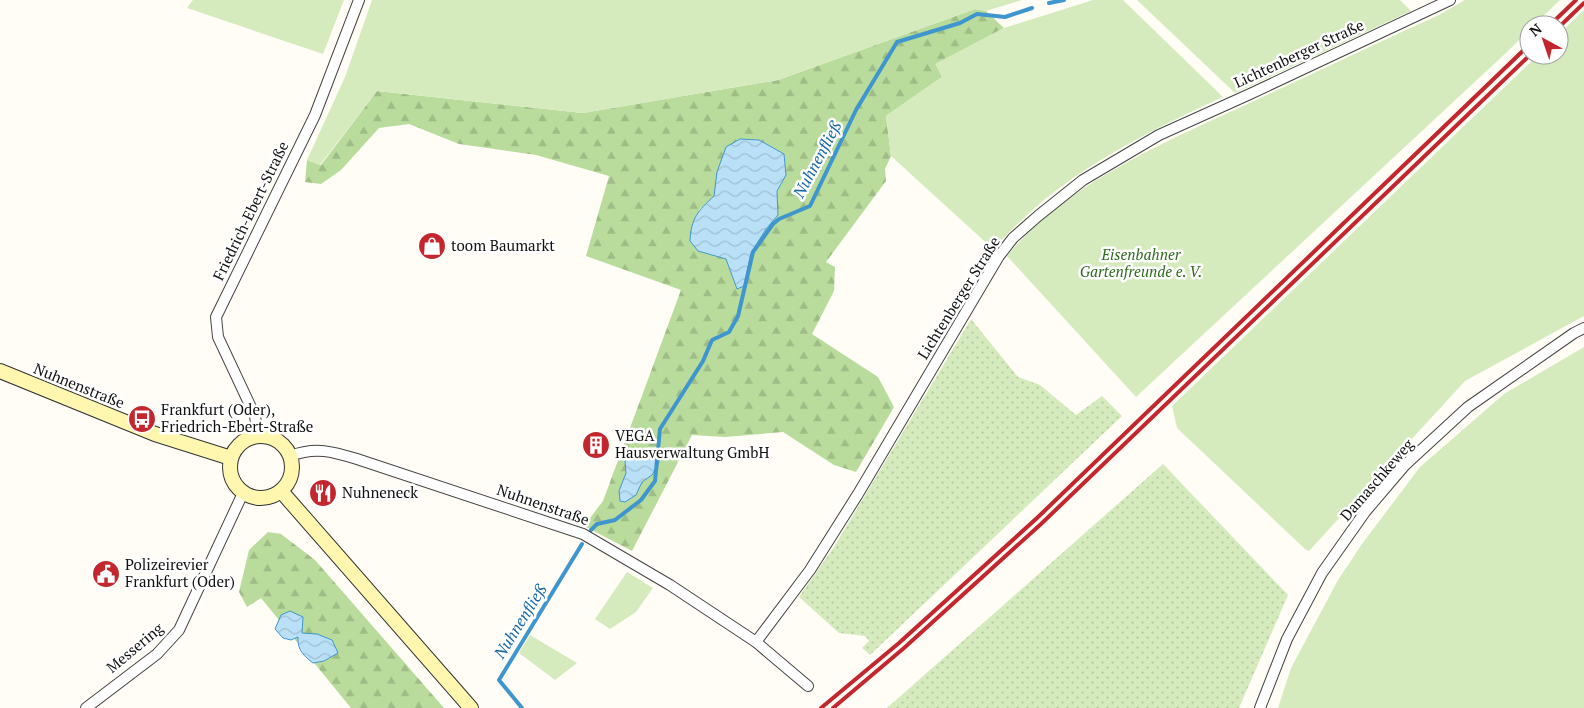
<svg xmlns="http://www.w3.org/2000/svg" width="1584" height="708" font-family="'PT Serif',serif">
  <defs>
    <pattern id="grass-dots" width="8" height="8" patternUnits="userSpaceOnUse" patternTransform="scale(1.25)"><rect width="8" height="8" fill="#d5ebbd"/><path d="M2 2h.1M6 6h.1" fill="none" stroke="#b6c8a1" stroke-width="1.8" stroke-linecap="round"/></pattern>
    <pattern id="forest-firs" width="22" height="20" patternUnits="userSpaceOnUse" patternTransform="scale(1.25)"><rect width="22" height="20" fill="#b9dc9c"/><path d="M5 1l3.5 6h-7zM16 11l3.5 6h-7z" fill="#9ebc85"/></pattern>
    <pattern id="water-waves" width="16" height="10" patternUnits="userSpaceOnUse" patternTransform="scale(1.25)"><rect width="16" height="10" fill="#b9e0f7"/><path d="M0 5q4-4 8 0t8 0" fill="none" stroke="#9ebfd3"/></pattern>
  </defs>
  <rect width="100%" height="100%" fill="#fffdf5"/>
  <g fill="url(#grass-dots)">
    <path d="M971 319 1018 377 1040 385 1076 415 1102 396 1122 416 870 655 862 648 869 641 865 636 839 633 799 597 834 547Z"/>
    <path d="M1163 464 1288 595 1239 708H887Z"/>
  </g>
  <g fill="url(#forest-firs)" fill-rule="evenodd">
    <path d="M975 9 986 11 1004 28 936 64 942 77 886 116 891 156 885 169 886 181 826 262 835 267 834 291 812 334 878 377 894 407 856 472 834 465 783 432 725 437 692 435 632 551 584 526 603 501 681 290 586 256 609 176 536 155 459 144 409 124 379 128 341 170 321 184 305 182 307 160 321 165 377 91 583 113 778 80ZM740 139 759 140 784 154 786 175 777 191 778 215 766 229 751 253 744 285 737 288 726 259 698 251 699 210 714 196Z"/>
    <path d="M268 532 281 534 315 560 444 708H351L261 598 247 607 239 592 249 550Z"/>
  </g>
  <g fill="#d5ebbd">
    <path d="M193 0H344L323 54 187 8Z"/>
    <path d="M372 0H1022L986 11 975 9 778 80 583 113 377 91 320 165 307 160 345 77Z"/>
    <path d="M1093 0H1123L1223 97C1157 127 1082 164 1028 214 1016 225 1005 237 993 249L891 156 886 116 942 77 935 64 1004 28Z"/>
    <path d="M1137 0H1400L1411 11 1235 93Z"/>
    <path d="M1465 0H1560L1534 25H1529V30L1508 51 1136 397 1007 256C1067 182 1170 140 1254 101 1316 72 1377 43 1439 15Z"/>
    <path d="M1584 10V316L1465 381 1309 551 1305 549 1177 428 1172 406 1538 55H1559V34Z"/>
    <path d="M1584 347V708H1278L1291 668 1338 580 1362 544 1420 467 1504 394Z"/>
    <path d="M627 572 653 588 636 612 610 629 595 619Z"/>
    <path d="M530 635 577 663 555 680 519 653Z"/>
  </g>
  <g fill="url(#water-waves)" stroke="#3f96cf">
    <path d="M740 139 759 140 784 154 786 175 777 191 778 215 766 229 751 253 744 286 737 289 726 259 698 251 690 241C691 218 698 211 714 196L717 172 726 147Z"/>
    <path d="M649 449 660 457 658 465 652 475 642 482 636 495 625 502 620 501 619 491 626 473 625 461 634 450Z"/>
    <path d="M290 611 303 617 302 633 317 634 332 640 338 653 324 661 313 663C304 656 297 650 298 637L291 640 283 638 275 629 281 615Z"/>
  </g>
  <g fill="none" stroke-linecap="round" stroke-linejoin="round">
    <g stroke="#3f96cf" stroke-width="4">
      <path d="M1049 3 1064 0"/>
      <path d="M591 530 597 524 615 520 641 500 655 481 660 429 703 361 712 340 729 332 738 316 753 252 773 224 779 219 810 206 856 110 897 42 960 23 977 14 1005 17 1032 8"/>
      <path d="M522 708 499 680 582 544"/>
    </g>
    <g stroke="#444" stroke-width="12">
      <g id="street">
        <path d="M258 436 255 416 218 337 216 317 315 115 359 0"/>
        <path d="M290 456C317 446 334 452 360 460L583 534 670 585 756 642 808 686"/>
        <path d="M756 642 810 570 858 494 999 256 1013 238 1038 216 1083 180 1159 135 1250 94 1450 0"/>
        <path d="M86 708 157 654 179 630 243 493"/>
        <path d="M1260 708 1287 639 1322 573 1365 512 1405 465 1468 407 1574 333 1584 328"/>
      </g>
    </g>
    <g stroke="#333" stroke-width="16">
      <g id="secondary">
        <path d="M0 371 155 434 231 458"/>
        <circle cx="261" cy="467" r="31"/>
        <path d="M281 491 471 708"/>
      </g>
    </g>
    <use href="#street" stroke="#fff" stroke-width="10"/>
    <use href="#secondary" stroke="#fff6b0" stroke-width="14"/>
    <g stroke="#c4262e" stroke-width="4">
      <path d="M1550 25 1576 0"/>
      <path d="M1559 27 1584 3"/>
      <path d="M821 708 899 643 1037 518 1529 45"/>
      <path d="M833 708 904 648 1041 524 1530 55"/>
    </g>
  </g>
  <defs>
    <g id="shop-disc" transform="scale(1.4375)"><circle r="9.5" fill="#c4262e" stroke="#fff"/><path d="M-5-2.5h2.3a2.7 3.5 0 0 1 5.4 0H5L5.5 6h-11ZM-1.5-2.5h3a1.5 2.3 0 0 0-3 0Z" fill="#fff"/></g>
    <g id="bus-disc" transform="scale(1.4375)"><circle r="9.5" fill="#c4262e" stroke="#fff"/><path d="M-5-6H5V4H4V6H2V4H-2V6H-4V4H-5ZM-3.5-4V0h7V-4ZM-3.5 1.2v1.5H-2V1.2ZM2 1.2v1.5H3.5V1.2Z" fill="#fff"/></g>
    <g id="building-disc" transform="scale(1.4375)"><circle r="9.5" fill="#c4262e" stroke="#fff"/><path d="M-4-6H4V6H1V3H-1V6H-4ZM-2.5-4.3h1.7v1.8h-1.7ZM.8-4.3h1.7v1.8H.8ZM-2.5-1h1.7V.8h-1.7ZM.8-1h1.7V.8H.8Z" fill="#fff"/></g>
    <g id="restaurant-disc" transform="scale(1.4375)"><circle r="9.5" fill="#c4262e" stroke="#fff"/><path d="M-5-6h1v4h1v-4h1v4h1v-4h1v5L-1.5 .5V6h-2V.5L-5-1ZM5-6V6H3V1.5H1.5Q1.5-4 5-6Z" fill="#fff"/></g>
    <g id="civic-disc" transform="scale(1.4375)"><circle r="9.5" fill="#c4262e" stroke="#fff"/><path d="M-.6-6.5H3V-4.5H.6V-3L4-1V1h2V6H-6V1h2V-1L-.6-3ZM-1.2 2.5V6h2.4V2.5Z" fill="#fff"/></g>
  </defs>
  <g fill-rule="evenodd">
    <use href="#shop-disc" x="432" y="246"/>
    <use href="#bus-disc" x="142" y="419"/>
    <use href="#building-disc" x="596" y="445"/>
    <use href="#restaurant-disc" x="323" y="493"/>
    <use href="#civic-disc" x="106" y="574"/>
  </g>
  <g text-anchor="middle" stroke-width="5" stroke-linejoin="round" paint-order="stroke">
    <g font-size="15" fill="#111" stroke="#fff">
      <text transform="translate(1299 54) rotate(-25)" y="5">Lichtenberger Straße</text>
      <text transform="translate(251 211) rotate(-64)" y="5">Friedrich-Ebert-Straße</text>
      <text transform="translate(959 298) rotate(-58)" y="5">Lichtenberger Straße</text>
      <text transform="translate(79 386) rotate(22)" y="5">Nuhnenstraße</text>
      <text transform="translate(1377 480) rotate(-49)" y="5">Damaschkeweg</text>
      <text transform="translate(543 505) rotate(19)" y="5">Nuhnenstraße</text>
      <text transform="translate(135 648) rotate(-40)" y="5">Messering</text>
    </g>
    <g font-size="15" fill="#111" stroke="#fff" text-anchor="start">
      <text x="451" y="251">toom Baumarkt</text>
      <text x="161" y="415">Frankfurt (Oder),<tspan x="161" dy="17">Friedrich-Ebert-Straße</tspan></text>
      <text x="615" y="441">VEGA<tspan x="615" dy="17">Hausverwaltung GmbH</tspan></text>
      <text x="342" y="498">Nuhneneck</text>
      <text x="125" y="570">Polizeirevier<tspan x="125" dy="17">Frankfurt (Oder)</tspan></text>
    </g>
    <g font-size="15" font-style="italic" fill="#2f6b1f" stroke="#fff">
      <text x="1141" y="260">Eisenbahner<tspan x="1141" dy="17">Gartenfreunde e. V.</tspan></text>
    </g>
    <g font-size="16" font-style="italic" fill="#1768a6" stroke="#fff">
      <text transform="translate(817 159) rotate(-62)" y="6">Nuhnenfließ</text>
      <text transform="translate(520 621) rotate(-58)" y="6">Nuhnenfließ</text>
    </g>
  </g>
  <g transform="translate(1544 40) rotate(320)"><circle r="24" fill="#ffffff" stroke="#a0a0a0"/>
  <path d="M0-4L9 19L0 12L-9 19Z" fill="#c4262e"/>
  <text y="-8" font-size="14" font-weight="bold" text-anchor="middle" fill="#111111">N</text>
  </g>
</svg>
